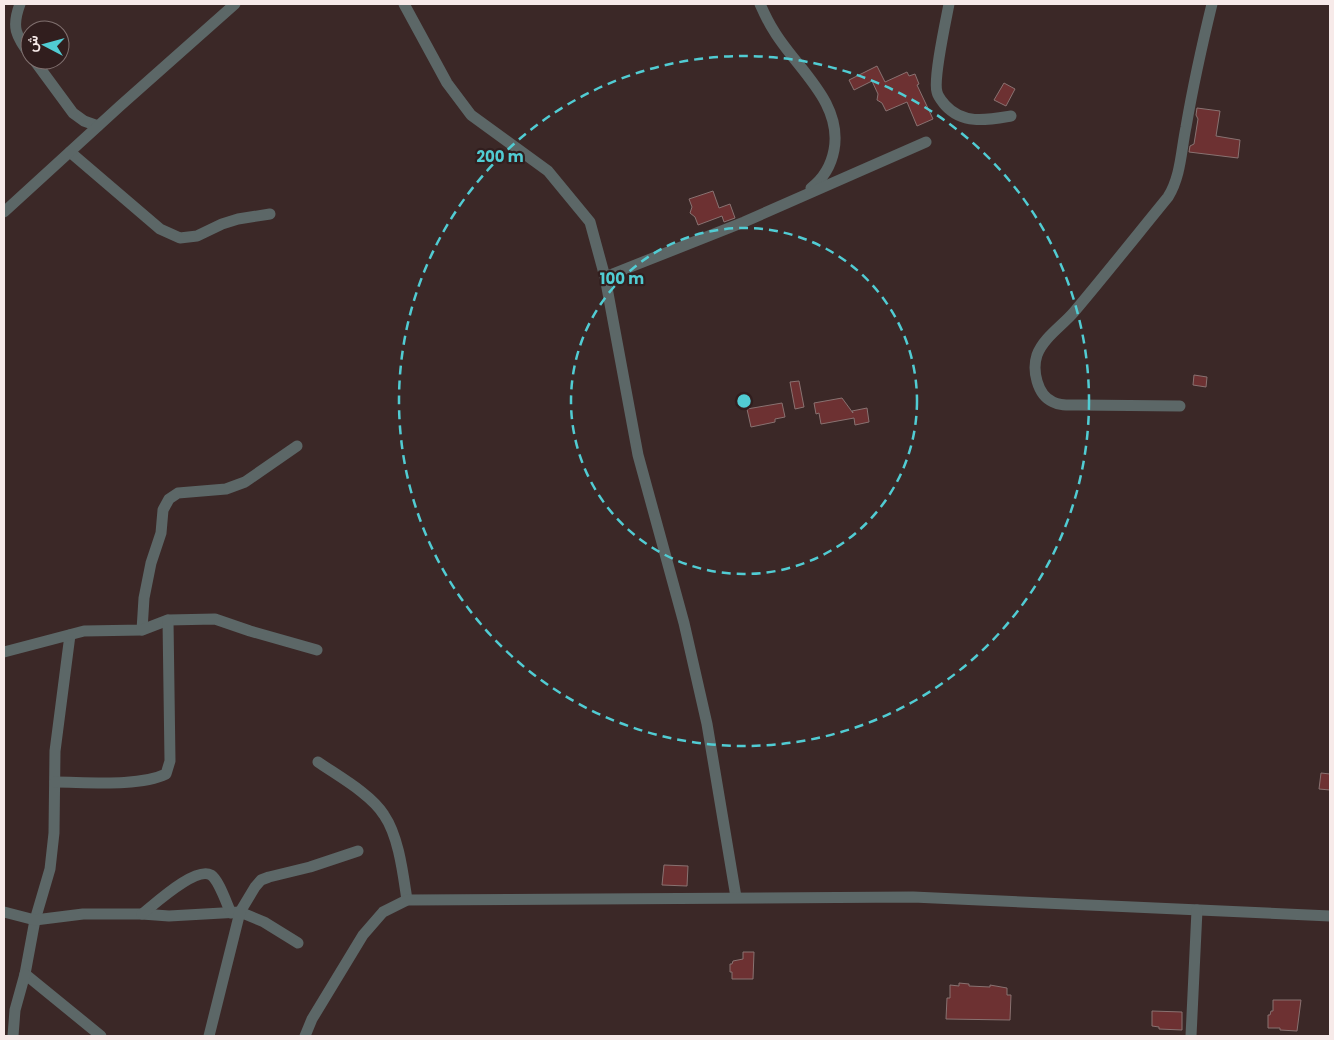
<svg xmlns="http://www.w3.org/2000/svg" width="1334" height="1040" font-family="Poppins,Vazirmatn,sans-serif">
  <rect width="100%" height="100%" fill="#3b2827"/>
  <g fill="#6d3132" stroke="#897271">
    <path d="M877 66 885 82 907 72 909 76 915 74 919 84 917 85 933 119 917 126 907 102 886 111 882 103 877 100 878 94 872 81 854 90 849 80Z"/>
    <path d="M1004 83 1015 89 1006 106 994 100Z"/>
    <path d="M1197 108 1220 111 1216 136 1240 140 1238 158 1189 152 1190 146 1194 144 1198 119 1196 115Z"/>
    <path d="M713 191 719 208 730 204 735 218 724 222 722 216 698 225 695 217 690 213 692 207 689 199Z"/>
    <path d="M1194 375 1207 377 1206 387 1193 385Z"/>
    <path d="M799 381 804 407 795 409 790 382Z"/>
    <path d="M842 398 853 413 852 411 867 408 869 422 855 425 854 418 821 424 819 413 816 414 814 403Z"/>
    <path d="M782 403 785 417 775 419V422L751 427 747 409Z"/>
    <path d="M1321 773 1330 774V790L1319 789Z"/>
    <path d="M664 865 688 866 687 886 662 885Z"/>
    <path d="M743 952H754L753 979H732V972H730V964H732L733 961 743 959Z"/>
    <path d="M959 983 969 984V986L990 987V985L1007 988V995H1011L1010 1020 946 1019 947 998H950V985L959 986Z"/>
    <path d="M1273 1000H1301L1297 1031 1280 1030V1028H1268V1015H1270L1271 1011H1273Z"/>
    <path d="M1152 1011 1182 1012V1030L1159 1029V1027L1152 1026Z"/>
  </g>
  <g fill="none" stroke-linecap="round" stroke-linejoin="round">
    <g stroke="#5c6767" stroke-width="11">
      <path d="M20 4C11 28 16 35 30 55"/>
      <path d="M404 4 447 83 471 115 548 171 590 222 605 277 638 455 684 623 707 724 736 897"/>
      <path d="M760 4C764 13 768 22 774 31 796 68 843 102 834 150 831 166 824 178 811 188"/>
      <path d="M949 4C946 20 933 79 937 92 938 97 942 101 945 105 963 125 987 120 1011 116"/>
      <path d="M34 60 73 113 84 121 98 126"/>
      <path d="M70 152 160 229 180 238 197 236 222 224 238 219 270 214"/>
      <path d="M4 212 120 106 235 4"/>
      <path d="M605 277 744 222 926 142"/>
      <path d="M1180 406 1079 405C1070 405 1060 406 1053 402 1037 395 1032 370 1037 355 1043 338 1063 325 1074 312 1106 274 1137 235 1168 197 1181 176 1181 151 1186 127 1193 86 1202 45 1212 4"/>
      <path d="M142 630 144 598 151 563 161 533 163 510 169 499 178 493 226 489 245 482 297 446"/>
      <path d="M70 635 55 751 54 833 50 869 35 920 25 974 101 1036"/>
      <path d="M4 652 84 631 142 630 168 620 215 619 250 631 317 650"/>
      <path d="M318 762C338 776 371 794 384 815 399 837 403 874 407 900"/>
      <path d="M55 782C86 782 139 787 166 774L170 761 168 620"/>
      <path d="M4 912 35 920 83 914H142L169 916 240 912 264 922 298 943"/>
      <path d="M142 914C154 905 195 866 211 875 219 880 227 905 231 913"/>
      <path d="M13 1036 15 1010 25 974"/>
      <path d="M209 1036 240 912 255 887 261 880 269 877 310 867 358 851"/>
      <path d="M305 1036 312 1019 363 935 383 912 407 900 913 897 1330 916"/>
      <path d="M1191 1036 1197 910"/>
    </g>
  </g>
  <g fill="none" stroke="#51ccd3" stroke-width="2.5" stroke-dasharray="9 6">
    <circle cx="744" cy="401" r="173"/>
    <circle cx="744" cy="401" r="345"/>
  </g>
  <circle cx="744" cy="401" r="8" fill="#51ccd3" stroke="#311e1e" stroke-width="2.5"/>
  <g font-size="15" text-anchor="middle" font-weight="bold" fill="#51ccd3" stroke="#311e1e" stroke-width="4.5" stroke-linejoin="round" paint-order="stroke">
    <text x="500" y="162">200 m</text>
    <text x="622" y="284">100 m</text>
  </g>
  <rect width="1334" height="1040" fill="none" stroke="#f7eae9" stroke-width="10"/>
  <g transform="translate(45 45) rotate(276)"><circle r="24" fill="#311e1e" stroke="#80706f"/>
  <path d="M0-4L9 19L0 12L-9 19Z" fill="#51ccd3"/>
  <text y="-8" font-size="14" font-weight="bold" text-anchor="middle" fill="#f7eae9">ش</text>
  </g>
</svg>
